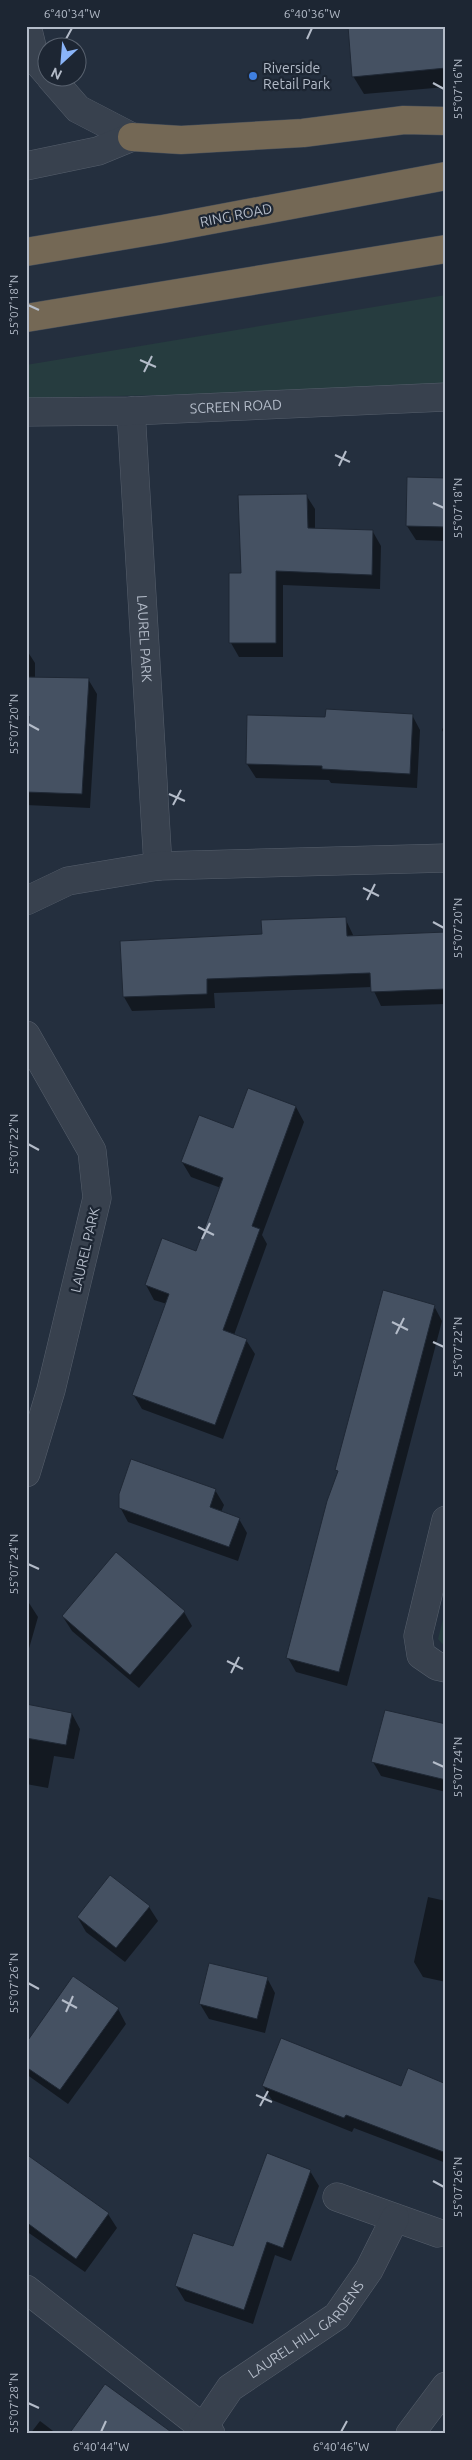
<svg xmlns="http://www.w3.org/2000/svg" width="472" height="2460" font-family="Ubuntu,sans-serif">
  <rect width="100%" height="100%" fill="#242f3e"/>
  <g fill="#263c3f">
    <path d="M446 295V389L26 398V365Z"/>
    <path d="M446 1607V1648L438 1639Z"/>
  </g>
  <g fill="#0007">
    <path d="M446 26V87L364 94 353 76Z"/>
    <path d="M446 479V541L416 540 407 526Z"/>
    <path d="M306 495 315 509V530L373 532 381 546 380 589 283 585V657H239L231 643 242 574Z"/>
    <path d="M26 649 35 663V678L88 679 97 694 90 808 26 805Z"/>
    <path d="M412 715 420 730 417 788 331 783 329 780 256 778 247 764 327 719Z"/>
    <path d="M446 720V737L442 730Z"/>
    <path d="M345 918 354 937 446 934V1004L381 1006 372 987 214 993 215 1008 132 1011 124 997 263 936Z"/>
    <path d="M248 1090 296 1107 304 1122 262 1235 267 1244 234 1335 246 1340 255 1354 223 1439 142 1409 133 1394 167 1304 154 1300 146 1285 197 1252 221 1188 191 1177 182 1162 234 1129Z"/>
    <path d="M434 1306 442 1321 347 1686 296 1672 288 1658 339 1473 337 1470Z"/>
    <path d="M215 1490 224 1505 221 1512 239 1519 247 1533 238 1561 128 1522 120 1507Z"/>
    <path d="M26 1602 29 1603 38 1617 26 1659Z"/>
    <path d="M184 1612 192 1626 139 1688 72 1631 63 1617Z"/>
    <path d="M26 1705 72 1714 80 1729 74 1759 54 1756 48 1788 26 1784Z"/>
    <path d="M446 1726V1792L381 1776 373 1762Z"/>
    <path d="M428 1897 446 1901V1982L423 1977 414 1962Z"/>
    <path d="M149 1907 158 1921 125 1962 86 1932 78 1918Z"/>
    <path d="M267 1978 275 1993 265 2033 209 2019 200 2004Z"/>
    <path d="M118 2009 126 2024 68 2104 26 2074V2045Z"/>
    <path d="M446 2085V2163L354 2128 352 2132 272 2100 263 2086 402 2088Z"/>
    <path d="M26 2155 108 2214 117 2228 85 2272 26 2231Z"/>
    <path d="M310 2171 319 2186 291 2261 275 2255 253 2324 185 2301 176 2286 233 2248Z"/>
    <path d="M40 2421 57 2434H30Z"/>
  </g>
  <g fill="#455162" stroke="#1f2835">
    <path d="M348 26H446V68L352 77Z"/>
    <path d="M407 477 446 478V527L406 526Z"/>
    <path d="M307 494 308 528 373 530 372 575 276 571V643H229V573H241L238 495Z"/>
    <path d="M26 677 89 678 82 794 26 792 29 716H26Z"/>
    <path d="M326 709 413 714 410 774 322 769V766L246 764 247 715 325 717Z"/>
    <path d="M346 917 347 936 446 932V989L371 992 370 973 207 979V994L123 997 120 941 262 934 261 920Z"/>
    <path d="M248 1088 296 1106 252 1226 260 1229 223 1330 247 1339 215 1425 132 1395 169 1294 145 1285 162 1238 196 1251 223 1178 181 1162 199 1115 233 1128Z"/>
    <path d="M383 1290 435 1305 339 1672 286 1658 327 1501 338 1471 335 1470Z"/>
    <path d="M131 1459 216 1489 210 1507 240 1518 229 1547 119 1508V1494Z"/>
    <path d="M116 1552 185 1611 130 1675 62 1616Z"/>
    <path d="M26 1704 72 1713 66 1745 26 1738Z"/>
    <path d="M385 1710 446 1724V1780L371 1762Z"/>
    <path d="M110 1875 150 1906 116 1948 77 1917Z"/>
    <path d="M209 1963 268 1977 257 2019 199 2004Z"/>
    <path d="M73 1976 119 2008 60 2090 26 2067V2043Z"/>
    <path d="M281 2038 401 2086 408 2068 446 2084V2153L346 2115 344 2118 262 2086Z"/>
    <path d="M267 2153 311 2170 283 2248 267 2242 244 2310 175 2286 193 2233 233 2246Z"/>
    <path d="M26 2154 109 2213 76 2259 26 2222Z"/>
    <path d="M105 2384 174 2434H69Z"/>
  </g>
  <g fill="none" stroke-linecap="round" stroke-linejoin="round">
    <g stroke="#565f6c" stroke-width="29">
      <g id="minor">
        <path d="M27 26 35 59 48 74"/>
        <path d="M51 78 78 109 132 137"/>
        <path d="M26 166 98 151 132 137"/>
        <path id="s1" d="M131 411 158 866"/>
        <path id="s2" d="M26 412 131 411 446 397"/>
        <path d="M26 901 68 881 158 866 446 858"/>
        <path d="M26 1035 92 1151 97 1198 51 1390 26 1473"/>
        <path d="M446 1520 418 1636 421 1655 437 1666 446 1668"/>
        <path d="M337 2197 438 2233"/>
        <path d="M26 2289 211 2434"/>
        <path id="s3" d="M203 2428 230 2388 337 2316 369 2270 395 2218"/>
        <path d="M410 2434 446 2386"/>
      </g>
    </g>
    <g stroke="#434c59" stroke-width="29">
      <g id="highway">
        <path d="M132 137 181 140 303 133 404 120 446 121"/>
        <path d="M26 252 163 229 446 176"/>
        <path d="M26 318 446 249"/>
      </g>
    </g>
    <use href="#minor" stroke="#38414e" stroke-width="28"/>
    <use href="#highway" stroke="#746855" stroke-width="28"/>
  </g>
  <path fill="none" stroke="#b4bcc9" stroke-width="2" d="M66 39 72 28M307 39 312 28M433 83 444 89M28 305 39 310M140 360 156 367M144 372 152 356M335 455 350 462M339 466 346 451M433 503 444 508M28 724 39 730M169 794 185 801M173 805 181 790M363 888 379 896M367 900 375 884M433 922 444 928M28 1144 39 1150M198 1227 214 1235M202 1239 210 1223M392 1322 408 1330M396 1334 404 1318M433 1342 444 1347M28 1564 39 1569M227 1661 243 1669M231 1673 239 1657M433 1762 444 1767M28 1983 39 1989M62 2000 77 2008M66 2012 73 1996M256 2095 272 2102M260 2106 268 2091M433 2181 444 2187M28 2403 39 2408M101 2432 106 2421M341 2432 347 2421"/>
  <circle fill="#3f7fe0" stroke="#1d2633" stroke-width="2" cx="253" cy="76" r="5"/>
  <g text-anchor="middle" stroke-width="4.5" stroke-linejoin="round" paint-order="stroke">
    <g font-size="14" fill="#b4bcc9" stroke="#1d2633" text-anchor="start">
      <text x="263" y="73">Riverside<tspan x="263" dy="16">Retail Park</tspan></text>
    </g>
    <g font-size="14" fill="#b4bcc9" stroke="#1d2633">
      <text transform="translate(236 215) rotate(-11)" y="5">RING ROAD</text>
      <text dy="5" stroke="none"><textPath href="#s2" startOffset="210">SCREEN ROAD</textPath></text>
      <text dy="5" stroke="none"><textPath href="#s1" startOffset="228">LAUREL PARK</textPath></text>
      <text transform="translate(85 1250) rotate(-77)" y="5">LAUREL PARK</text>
      <text dy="5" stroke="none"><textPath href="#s3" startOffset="145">LAUREL HILL GARDENS</textPath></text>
    </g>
  </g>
  <rect width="472" height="2460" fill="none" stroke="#1d2633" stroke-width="55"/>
  <g transform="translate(62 62) rotate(206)"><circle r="24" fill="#1d2633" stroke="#59626f"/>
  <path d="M0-4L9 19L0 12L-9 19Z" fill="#8ab4f8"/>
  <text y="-8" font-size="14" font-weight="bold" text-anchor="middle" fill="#b4bcc9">N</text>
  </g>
  <rect x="28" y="28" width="416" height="2404" fill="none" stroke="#b4bcc9" stroke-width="2"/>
  <g font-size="12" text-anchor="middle" fill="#b4bcc9">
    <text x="72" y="18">6°40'34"W</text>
    <text x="312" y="18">6°40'36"W</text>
    <text transform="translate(458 89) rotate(-90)" y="4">55°07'16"N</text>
    <text transform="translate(14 305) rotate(-90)" y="4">55°07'18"N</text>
    <text transform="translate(458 508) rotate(-90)" y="4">55°07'18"N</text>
    <text transform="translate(14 724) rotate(-90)" y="4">55°07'20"N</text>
    <text transform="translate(458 928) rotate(-90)" y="4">55°07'20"N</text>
    <text transform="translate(14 1144) rotate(-90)" y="4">55°07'22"N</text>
    <text transform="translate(458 1347) rotate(-90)" y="4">55°07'22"N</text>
    <text transform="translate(14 1564) rotate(-90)" y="4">55°07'24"N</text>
    <text transform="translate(458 1767) rotate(-90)" y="4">55°07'24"N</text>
    <text transform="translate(14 1983) rotate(-90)" y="4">55°07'26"N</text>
    <text transform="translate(458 2187) rotate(-90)" y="4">55°07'26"N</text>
    <text transform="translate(14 2403) rotate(-90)" y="4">55°07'28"N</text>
    <text x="101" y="2451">6°40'44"W</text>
    <text x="341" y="2451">6°40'46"W</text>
  </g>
</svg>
